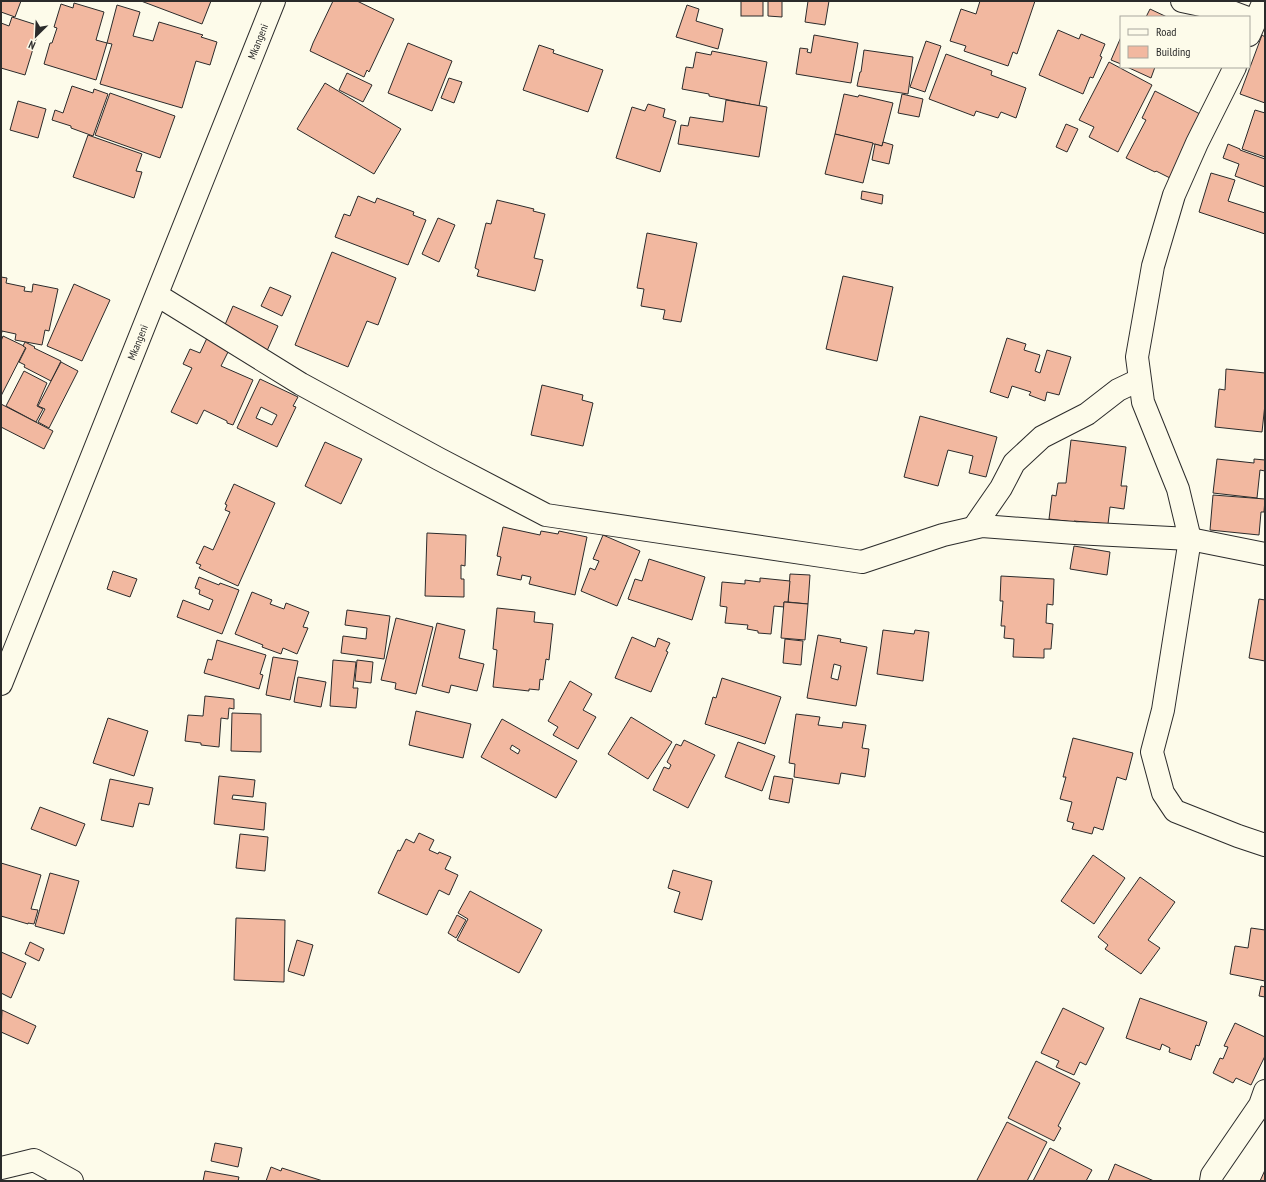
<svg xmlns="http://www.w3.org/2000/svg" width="1266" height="1182" font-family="'PT Sans Narrow',sans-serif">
  <rect width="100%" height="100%" fill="#fdfbea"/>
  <g fill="#f2b8a0" stroke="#2b2b2b" fill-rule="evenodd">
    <path d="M1 1H21L15 17 1 12Z"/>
    <path d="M141 1H211L202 24Z"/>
    <path d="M333 1H357L394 19 369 72 367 70 364 77 310 51 313 43Z"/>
    <rect x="741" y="1" width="22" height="15"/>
    <path d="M768 1H782V17L768 16Z"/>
    <path d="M808 1H829L825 25 805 22Z"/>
    <path d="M980 1H1035L1017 54 1013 52 1008 66 964 51 966 46 950 41 961 9 976 14Z"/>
    <path d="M74 3 104 12 96 40 107 43 96 80 44 64 50 43H52L57 28 54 27 61 4 73 8Z"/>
    <path d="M117 5 140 12 133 36 153 41 159 22 203 35 201 37 217 42 210 65 196 61 182 108 100 84 112 44 107 43Z"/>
    <path d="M687 5 699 9 696 21 723 29 718 49 676 37Z"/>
    <path d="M1150 9 1167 17H1146Z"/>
    <path d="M12 17 40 26 25 75 1 68V23L9 26Z"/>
    <path d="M1058 30 1079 39 1081 34 1105 44 1100 56 1102 57 1093 78 1090 77 1083 94 1039 75Z"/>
    <path d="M814 35 858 43 851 83 796 74 800 48 808 49 807 52 811 53Z"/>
    <path d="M1262 35 1265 37V103L1240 94Z"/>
    <path d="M1121 37V64L1111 60Z"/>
    <path d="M926 41 941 46 925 92 910 87Z"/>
    <path d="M408 43 452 61 432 111 388 93Z"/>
    <path d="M539 45 554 50 553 53 603 70 588 112 523 90Z"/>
    <path d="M864 50 913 57 908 94 857 86 860 72H861Z"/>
    <path d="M712 51 767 62 759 106 709 96V94L682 89 686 67 693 68 696 52 711 55Z"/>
    <path d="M946 54 992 71 991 75 1026 88 1016 118 1001 112 998 118 976 111 974 116 929 99Z"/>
    <path d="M1109 62 1152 85 1118 152 1089 137 1094 127 1079 120Z"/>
    <path d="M1127 67H1155L1151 78Z"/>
    <path d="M347 73 372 85 363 102 339 90Z"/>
    <path d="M449 78 462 82 454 103 441 98Z"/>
    <path d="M325 83 401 129 374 174 297 129Z"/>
    <path d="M72 86 93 93 94 89 108 94 93 136 71 128V126L52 120 55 110 63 113Z"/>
    <path d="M1155 91 1202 115 1170 178 1156 171 1155 172 1126 158 1146 120 1142 118Z"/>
    <path d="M110 93 175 116 160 158 95 135Z"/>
    <path d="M844 94 858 97 859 95 893 103 882 146 835 134Z"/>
    <path d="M902 94 923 99 919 117 898 113Z"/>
    <path d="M726 100 767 107 759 157 678 144 681 125 688 126 690 117 723 122Z"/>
    <path d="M18 101 46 109 38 138 10 130Z"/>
    <path d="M648 104 665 109 663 117 676 121 660 172 616 158 632 107 645 111Z"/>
    <path d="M1255 110 1265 113V157L1242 149Z"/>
    <path d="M1066 124 1078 129 1067 152 1056 147Z"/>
    <path d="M835 134 873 143 863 183 825 174Z"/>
    <path d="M88 135 142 154 136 171 142 172 134 198 73 177Z"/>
    <path d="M883 142 893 145 889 164 872 160 875 144 882 146Z"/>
    <path d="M1228 144 1240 149V150L1265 159V187L1235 176 1239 164 1223 158Z"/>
    <path d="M1211 173 1235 180 1228 201 1265 213V234L1199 212Z"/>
    <path d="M862 191 883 195 882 204 861 199Z"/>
    <path d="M358 196 375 203 377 198 414 212 413 215 426 220 408 265 335 237 344 214 350 216Z"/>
    <path d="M497 200 534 209 533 211 545 214 534 258 543 260 535 291 477 276 479 270 475 268 486 223 491 224Z"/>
    <path d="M438 218 455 225 439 262 422 254Z"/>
    <path d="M647 233 697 243 681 322 663 319 665 310 641 306 644 289 637 288Z"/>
    <path d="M332 252 396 278 378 325 367 321 348 367 295 345Z"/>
    <path d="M843 276 893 287 877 361 826 349Z"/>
    <path d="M1 277 7 278 6 283 25 287 24 291 32 292 33 284 58 289 49 331 45 330 42 345 15 340 16 334 2 331 1 336Z"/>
    <path d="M74 284 110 300 82 361 47 346Z"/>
    <path d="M270 287 291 296 282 316 261 306Z"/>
    <path d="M233 306 278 326 266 353 221 334Z"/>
    <path d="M3 336 26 347 1 396V341Z"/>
    <path d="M207 338 230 348 221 366 253 380 233 425 227 423V421L204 410 197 424 171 412 192 368 183 364 190 349 200 353Z"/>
    <path d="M1007 338 1026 344 1024 350 1040 355 1035 371 1040 373 1047 350 1071 357 1059 395 1047 392 1045 401 1029 395 1031 392 1012 386 1008 398 990 392Z"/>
    <path d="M25 342 35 347 34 348 61 361 51 381 24 367 25 365 19 362 26 348 23 346Z"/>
    <path d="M61 362 78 371 49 428 38 422 45 409 38 406Z"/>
    <path d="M1226 369 1265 373V404L1262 432 1215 427 1219 389 1225 390Z"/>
    <path d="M24 371 47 383 37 406 43 409 36 422 6 406Z"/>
    <path d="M260 379 298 397 293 406 296 407 277 447 237 428ZM261 407 277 415 272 425 256 418Z"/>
    <path d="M542 385 583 395 582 400 593 403 583 446 531 435Z"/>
    <path d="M1 404 53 431 44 449 1 427Z"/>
    <path d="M920 416 997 437 986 477 969 473 973 456 948 450 938 486 904 477Z"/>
    <path d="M1071 440 1126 447 1121 486H1127L1124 509 1110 507 1108 524 1074 521 1073 522 1049 519 1052 495 1056 496 1058 483H1066Z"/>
    <path d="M325 442 362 459 341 504 305 486Z"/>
    <path d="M1217 459 1254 463V459L1265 460V471L1260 470 1257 498 1213 493Z"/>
    <path d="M234 484 275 503 238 586 199 568 201 565 196 563 204 546 213 550 230 512 225 510 227 505 225 504Z"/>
    <path d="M1213 495 1265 499 1264 512H1261L1259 535 1210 530Z"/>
    <path d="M503 527 540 535 541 531 558 534 559 531 587 537 575 595 529 584 531 577 522 575 521 580 497 575 501 557 497 556Z"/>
    <path d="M427 533 466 535 465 566 461 565V579H464V597L425 596Z"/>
    <path d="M603 535 640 551 617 606 581 591 590 568 595 570 599 561 593 559Z"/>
    <path d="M1074 546 1110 552 1107 575 1070 569Z"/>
    <path d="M649 559 705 577 692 620 628 599 635 579 642 581Z"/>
    <path d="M113 571 137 579 130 597 107 589Z"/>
    <path d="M790 574 810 575 808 604 788 602Z"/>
    <path d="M1001 576 1054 579 1053 605 1047 604 1046 623 1053 624 1051 649H1044V658L1013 657 1014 639 1004 638 1005 626H1001L1003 601H1000Z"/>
    <path d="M199 577 219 585 220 583 239 590 222 634 177 617 183 600 209 610 213 600 199 594 200 590 195 588Z"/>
    <path d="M760 578 790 581 788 602H784V607L774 606 771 634 758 633V631L747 629 748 625 725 623 727 607 720 606 722 582 745 584V580L760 582Z"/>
    <path d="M252 592 272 600 270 604 284 609 286 603 309 612 303 627 308 628 297 654 283 648 281 654 262 647 263 645 235 634Z"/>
    <path d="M1259 599 1265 600V661L1249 658Z"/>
    <path d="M784 602 808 604 805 640 781 638Z"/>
    <path d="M497 608 535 612 534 622 553 624 549 660 546 659 543 680 540 679 539 690 529 689V691L493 687 497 650 493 649Z"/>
    <path d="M347 610 390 616 384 659 341 653 343 636 366 639 367 628 345 625Z"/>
    <path d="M396 618 433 627 416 694 395 689 396 683 381 680Z"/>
    <path d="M437 623 465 630 459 658 484 664 477 691 451 685 449 693 422 686Z"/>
    <path d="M883 630 914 634 915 630 929 632 923 681 877 674Z"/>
    <path d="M818 635 841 639 840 642 867 647 856 706 807 698ZM834 664 841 666 838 680 831 678Z"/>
    <path d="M632 637 655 647 658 638 670 643 666 651 668 652 651 692 615 678Z"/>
    <path d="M785 639 803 641 801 665 783 663Z"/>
    <path d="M217 640 266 655 260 674 263 675 259 689 204 673 208 659 212 660Z"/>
    <path d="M273 657 298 661 290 700 266 695Z"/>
    <path d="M333 660 356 662 353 688H358L356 708 330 706Z"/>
    <path d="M357 660 373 662 371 683 355 681Z"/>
    <path d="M298 677 326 682 321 707 294 702Z"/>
    <path d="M722 678 781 697 765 744 705 724 713 697 716 698Z"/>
    <path d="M570 681 592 694 583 710 596 717 578 749 553 735 558 727 548 721Z"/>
    <path d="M205 696 234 699V709L229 708 228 719 221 718 219 747 201 745V743L185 741 188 715 203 716Z"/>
    <path d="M416 711 471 724 463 758 409 745Z"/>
    <path d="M232 713 261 714V752L231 751Z"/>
    <path d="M796 714 820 717 818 725 842 728 843 722 866 725 862 748 869 749 865 777 841 773 839 784 794 777 795 764 789 763Z"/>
    <path d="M631 717 672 742 648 779 608 754Z"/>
    <path d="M108 718 148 731 134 776 93 763Z"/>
    <path d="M502 719 577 761 556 798 481 757ZM512 745 520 750 518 754 510 749Z"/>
    <path d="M1073 738 1133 753 1126 780 1117 777 1103 830 1094 827 1092 834 1072 829 1074 823 1067 821 1072 802 1060 799 1066 777H1063Z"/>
    <path d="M684 740 715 755 688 808 653 790 664 767 669 769 671 765 667 762 676 744 681 746Z"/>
    <path d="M738 742 775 756 762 791 725 777Z"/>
    <path d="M219 776 255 780 253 797 233 795 232 799 266 803 264 830 214 824Z"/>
    <path d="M774 776 793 779 789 803 769 799Z"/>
    <path d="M110 779 153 788 149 805 139 803 133 827 101 820Z"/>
    <path d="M40 807 85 824 76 846 31 829Z"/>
    <path d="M419 833 434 840 429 850 438 854 439 852 451 857 445 869 458 875 449 895 439 890 427 915 378 893 398 850 400 851 406 839 414 843Z"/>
    <path d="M240 834 268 837 265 871 236 868Z"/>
    <path d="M1093 855 1125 878 1094 924 1061 901Z"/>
    <path d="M1 863 41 875 31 909 38 910 34 924 28 923V924L1 916Z"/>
    <path d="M673 870 712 881 702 920 674 912 680 892 668 888Z"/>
    <path d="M50 873 79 881 64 934 35 926Z"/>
    <path d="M1140 877 1175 902 1148 940 1160 948 1141 974 1105 949 1108 945 1098 937Z"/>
    <path d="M470 891 542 930 519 973 457 940 468 919 458 913Z"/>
    <path d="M457 915 466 920 456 938 448 933Z"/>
    <path d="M236 918 285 920 284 982 234 980Z"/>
    <path d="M1251 928 1265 930V981L1230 974 1235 946 1248 948Z"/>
    <path d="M297 940 313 945 304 976 288 971Z"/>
    <path d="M30 942 44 949 39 961 25 954Z"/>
    <path d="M1 952 26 963 11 998 1 993Z"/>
    <path d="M1261 986 1265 987V997L1259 996Z"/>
    <path d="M1140 998 1207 1022 1199 1046 1196 1045 1191 1060 1169 1052 1170 1048 1162 1044 1160 1050 1126 1038Z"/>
    <path d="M1063 1008 1104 1028 1086 1065 1080 1062 1074 1075 1056 1067 1059 1061 1041 1053Z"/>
    <path d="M2 1010 36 1026 28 1044 1 1032Z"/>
    <path d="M1235 1023 1265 1037V1056L1251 1085 1236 1078 1233 1083 1213 1073 1220 1058 1223 1059 1228 1047 1224 1046Z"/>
    <path d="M1036 1061 1080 1083 1058 1126 1061 1128 1054 1141 1008 1118Z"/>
    <path d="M1007 1122 1047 1142 1027 1181H979L977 1180Z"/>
    <path d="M215 1143 242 1148 238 1167 211 1161Z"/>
    <path d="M1050 1148 1092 1170 1086 1181H1033Z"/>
    <path d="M1115 1164 1154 1181H1108Z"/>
    <path d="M271 1167 281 1171 282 1168 323 1181H266Z"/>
    <path d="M1265 1170V1181H1260Z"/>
    <path d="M205 1171 239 1177 238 1181H203Z"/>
  </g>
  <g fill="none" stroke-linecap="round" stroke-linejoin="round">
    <g stroke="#2b2b2b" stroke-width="24">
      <g id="minor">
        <path d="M1182 1 1229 11 1245 17"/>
        <path d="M1249 35 1264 1"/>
        <path d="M1235 67 1197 143 1174 195 1153 266 1137 357 1143 402 1178 489 1190 539 1163 710 1152 752 1163 793 1175 811 1238 836 1265 845"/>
        <path d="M157 295 301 384 439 459 546 515 862 562 943 535 982 526 1075 533 1190 539 1265 554"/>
        <path d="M974 527 1001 488 1014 463 1042 437 1087 414 1118 390 1139 380"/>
        <path d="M1 1168 34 1160 72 1181"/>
        <path d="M1211 1181 1212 1175 1260 1105 1265 1091"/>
      </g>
    </g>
    <g stroke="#2b2b2b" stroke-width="24">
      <g id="tertiary">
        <path id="s1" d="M1 684 274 1"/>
      </g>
    </g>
    <use href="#minor" stroke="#fdfbea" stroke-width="22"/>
    <use href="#tertiary" stroke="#fdfbea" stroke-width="22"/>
  </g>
  <g text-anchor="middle" stroke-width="3" stroke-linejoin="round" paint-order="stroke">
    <g font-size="11" fill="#2b2b2b" stroke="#fdfbea">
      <text dy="4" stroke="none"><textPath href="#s1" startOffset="692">Mkangeni</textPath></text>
      <text dy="4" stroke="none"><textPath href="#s1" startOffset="368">Mkangeni</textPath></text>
    </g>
  </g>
  <rect width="1266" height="1182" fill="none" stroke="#2b2b2b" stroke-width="4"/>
  <rect x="1120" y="16" width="130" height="52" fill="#fdfbea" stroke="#a9a89e"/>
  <rect x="1128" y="29" width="20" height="6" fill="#fdfbea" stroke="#a9a89e"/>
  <text x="1156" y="36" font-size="12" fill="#2b2b2b">Road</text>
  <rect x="1128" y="46" width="20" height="12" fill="#f2b8a0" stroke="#a9a89e"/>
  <text x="1156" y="56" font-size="12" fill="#2b2b2b">Building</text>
  <g transform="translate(36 36) rotate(204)" stroke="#fdfbea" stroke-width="3" paint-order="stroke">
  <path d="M0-3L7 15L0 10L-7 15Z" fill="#2b2b2b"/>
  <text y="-6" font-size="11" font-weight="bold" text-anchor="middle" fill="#2b2b2b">N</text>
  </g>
</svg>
